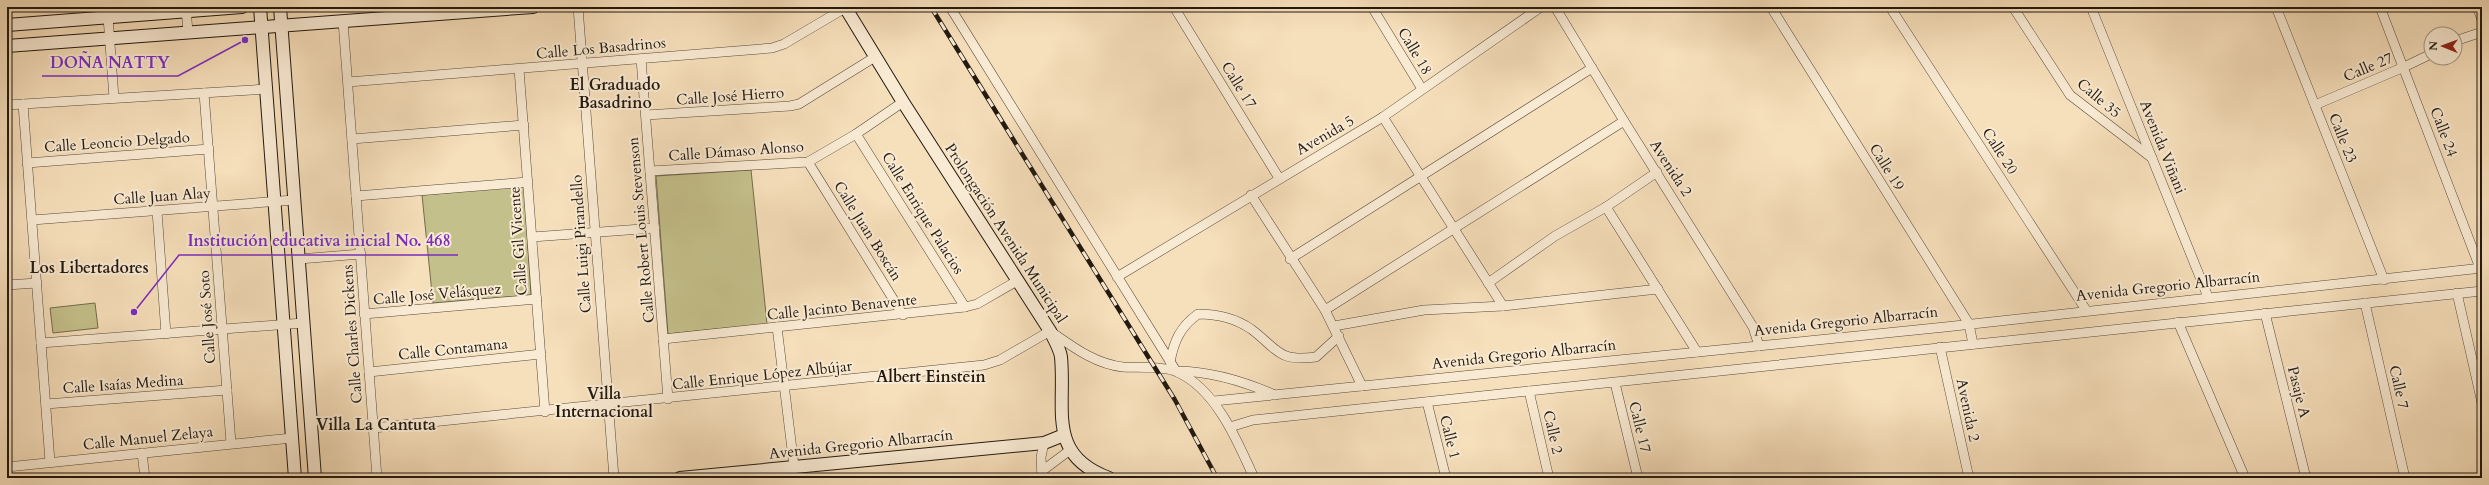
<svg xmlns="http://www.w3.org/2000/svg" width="2489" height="485" font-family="Cardo,serif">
  <rect width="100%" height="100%" fill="#f6dfbb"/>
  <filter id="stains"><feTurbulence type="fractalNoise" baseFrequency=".005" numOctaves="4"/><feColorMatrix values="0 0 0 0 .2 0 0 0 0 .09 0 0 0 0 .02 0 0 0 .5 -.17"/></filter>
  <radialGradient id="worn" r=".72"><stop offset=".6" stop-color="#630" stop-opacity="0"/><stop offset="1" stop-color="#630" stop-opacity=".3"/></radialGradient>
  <g fill="#c4c08b" stroke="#736c4e">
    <path d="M751 170 767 324 668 334 656 176Z"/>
    <path d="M524 186 531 295 433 303 422 195Z"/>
    <path d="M95 303 98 328 53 333 50 308Z"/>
  </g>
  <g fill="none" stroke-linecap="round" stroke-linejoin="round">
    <g stroke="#574a3b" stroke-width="10">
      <g id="street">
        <path d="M186 7 188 33"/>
        <path d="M578 7 614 478"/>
        <path d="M950 7 1176 371C1210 371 1243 381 1275 395"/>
        <path d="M1174 7 1279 178"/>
        <path d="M1372 7 1422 89"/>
        <path d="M1555 7 1624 121 1753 327 1759 346"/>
        <path d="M1771 7 1969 324 1973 344"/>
        <path d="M1890 7 2086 310"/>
        <path d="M2013 7 2070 95 2152 158"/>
        <path d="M2091 7 2208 297"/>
        <path d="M2276 7 2384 280"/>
        <path d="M2380 7 2480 268"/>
        <path d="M2477 7 2482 19"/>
        <path d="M108 17 114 98"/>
        <path d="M343 21 377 478"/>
        <path d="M2455 41 2482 32"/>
        <path d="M641 59 668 399"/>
        <path d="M519 69 545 412"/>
        <path d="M348 82 772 48 784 44 845 8"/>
        <path d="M204 93 231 443"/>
        <path d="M23 104 50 462"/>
        <path d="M7 105 267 89"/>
        <path d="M2315 105 2404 67 2431 54"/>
        <path d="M646 115 790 106 799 104 875 57"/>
        <path d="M1383 117 1503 306"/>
        <path d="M856 134 965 307"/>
        <path d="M352 139 524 125"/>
        <path d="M808 162 903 315"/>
        <path d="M27 163 209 149"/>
        <path d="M650 171 808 162 856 134 903 102"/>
        <path d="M1251 195 1325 310 1362 386"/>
        <path d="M356 196 528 182"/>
        <path d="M1606 207 1697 352"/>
        <path d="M157 211 166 334"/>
        <path d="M32 220 294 200"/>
        <path d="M532 237 655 228"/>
        <path d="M299 259 361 254"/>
        <path d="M1290 259 1592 68"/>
        <path d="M1117 277 1383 117 1541 7"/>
        <path d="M1488 283 1555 236 1606 207 1657 172"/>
        <path d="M7 285 37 283"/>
        <path d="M2457 293 2482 403"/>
        <path d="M2365 303 2405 478"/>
        <path d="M1325 310 1624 121"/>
        <path d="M2265 313 2306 478"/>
        <path d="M364 314 537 299"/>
        <path d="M2178 322 2245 478"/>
        <path d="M1334 326 1424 310 1503 306 1658 289"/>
        <path d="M777 327 794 466"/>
        <path d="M663 339 965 307 977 304 1017 281"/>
        <path d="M41 343 303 323"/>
        <path d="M1940 347 1969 478"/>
        <path d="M1170 362C1174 341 1180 327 1198 314 1217 314 1235 318 1251 329 1278 349 1277 362 1316 357L1339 336"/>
        <path d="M369 372 541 354"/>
        <path d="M1615 383 1638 478"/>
        <path d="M1529 391 1549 478"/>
        <path d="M1214 401 1945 327 2482 268"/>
        <path d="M1427 402 1446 478"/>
        <path d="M46 404 227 390"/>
        <path d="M1230 427 1253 420 2482 291"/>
        <path d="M373 428 984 365 1000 360 1050 331C1073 347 1095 364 1123 367 1137 368 1166 366 1177 372 1216 389 1238 442 1254 478"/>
        <path d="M142 453 145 478"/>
        <path d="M7 467 292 438"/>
        <path d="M1042 471 1070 450"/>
        <path d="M1042 478 1041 457 1044 443"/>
      </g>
    </g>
    <g stroke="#221910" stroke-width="14">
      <g id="secondary">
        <path d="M260 7 295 478"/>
        <path d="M280 7 315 478"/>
        <path d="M845 7 903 102 1050 331C1054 339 1060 349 1061 357 1066 409 1046 455 1109 478"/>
        <path d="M7 25 242 7"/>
        <path d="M7 46 533 7"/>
        <path d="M680 478 1044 443 1064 435"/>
      </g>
    </g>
    <use href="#street" stroke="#f9ead3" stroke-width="9"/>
    <use href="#secondary" stroke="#f9ead3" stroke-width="12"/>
    <g stroke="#221910" stroke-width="4.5">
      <path id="rail" d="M931 7 1175 400 1217 478"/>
    </g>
    <use href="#rail" stroke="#f9ead3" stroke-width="3" stroke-dasharray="9" stroke-linecap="butt"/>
  </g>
  <g text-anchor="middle" stroke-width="4" stroke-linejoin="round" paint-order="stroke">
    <g font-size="15" fill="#221910" stroke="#f9ead3">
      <text transform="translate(601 48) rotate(-5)" y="5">Calle Los Basadrinos</text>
      <text transform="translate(1415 51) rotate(59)" y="5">Calle 18</text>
      <text transform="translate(2368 67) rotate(-23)" y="5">Calle 27</text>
      <text transform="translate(1239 85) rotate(58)" y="5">Calle 17</text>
      <text transform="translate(730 96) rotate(-4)" y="5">Calle José Hierro</text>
      <text transform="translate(2099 98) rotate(40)" y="5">Calle 35</text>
      <text transform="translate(2444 132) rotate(69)" y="5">Calle 24</text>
      <text transform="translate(1325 135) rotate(-30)" y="5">Avenida 5</text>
      <text transform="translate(2343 138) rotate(68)" y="5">Calle 23</text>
      <text transform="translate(117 142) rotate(-4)" y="5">Calle Leoncio Delgado</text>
      <text transform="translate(2163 147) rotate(68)" y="5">Avenida Viñani</text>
      <text transform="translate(736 151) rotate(-4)" y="5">Calle Dámaso Alonso</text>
      <text transform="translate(2000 151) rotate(57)" y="5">Calle 20</text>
      <text transform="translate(1887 167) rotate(58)" y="5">Calle 19</text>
      <text transform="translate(1671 168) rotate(57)" y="5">Avenida 2</text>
      <text transform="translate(162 196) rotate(-4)" y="5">Calle Juan Alay</text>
      <text transform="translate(923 213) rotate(58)" y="5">Calle Enrique Palacios</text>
      <text transform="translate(641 230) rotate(-95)" y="5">Calle Robert Louis Stevenson</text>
      <text transform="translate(868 231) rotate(58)" y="5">Calle Juan Boscán</text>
      <text transform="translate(1006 233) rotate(57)" y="5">Prolongación Avenida Municipal</text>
      <text transform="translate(518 241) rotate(-94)" y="5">Calle Gil Vicente</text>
      <text transform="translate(581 244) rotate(-94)" y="5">Calle Luigi Pirandello</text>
      <text transform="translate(2168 286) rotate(-6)" y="5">Avenida Gregorio Albarracín</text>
      <text transform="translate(437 294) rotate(-5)" y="5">Calle José Velásquez</text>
      <text transform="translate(842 307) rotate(-6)" y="5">Calle Jacinto Benavente</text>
      <text transform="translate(207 317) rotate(-94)" y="5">Calle José Soto</text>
      <text transform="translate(1846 321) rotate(-6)" y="5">Avenida Gregorio Albarracín</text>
      <text transform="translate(352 334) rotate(-94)" y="5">Calle Charles Dickens</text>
      <text transform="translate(453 349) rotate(-6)" y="5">Calle Contamana</text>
      <text transform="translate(1524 354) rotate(-6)" y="5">Avenida Gregorio Albarracín</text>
      <text transform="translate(762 375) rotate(-6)" y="5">Calle Enrique López Albújar</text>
      <text transform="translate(123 384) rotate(-4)" y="5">Calle Isaías Medina</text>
      <text transform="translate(2399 387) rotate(77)" y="5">Calle 7</text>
      <text transform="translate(2299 392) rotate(76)" y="5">Pasaje A</text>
      <text transform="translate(1968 410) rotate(78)" y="5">Avenida 2</text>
      <text transform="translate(1640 427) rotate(76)" y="5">Calle 17</text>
      <text transform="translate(1553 432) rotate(77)" y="5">Calle 2</text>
      <text transform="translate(1450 437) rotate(76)" y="5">Calle 1</text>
      <text transform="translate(148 438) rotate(-6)" y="5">Calle Manuel Zelaya</text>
      <text transform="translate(861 444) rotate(-6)" y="5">Avenida Gregorio Albarracín</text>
    </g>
    <g font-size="16" font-weight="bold" fill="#221910" stroke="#f9ead3">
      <text x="615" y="90">El Graduado<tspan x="615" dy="18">Basadrino</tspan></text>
      <text x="89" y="273">Los Libertadores</text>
      <text x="931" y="382">Albert Einstein</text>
      <text x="604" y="399">Villa<tspan x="604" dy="18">Internacional</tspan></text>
      <text x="376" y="430">Villa La Cantuta</text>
    </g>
  </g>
  <path fill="none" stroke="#7b2cbf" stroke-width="1.5" d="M245 40L178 76H42M134 312L179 255H458"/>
  <g fill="#7b2cbf" stroke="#f9ead3" stroke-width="1.5">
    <circle cx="245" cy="40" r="4"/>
    <circle cx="134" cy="312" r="4"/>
  </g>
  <g font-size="16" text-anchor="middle" font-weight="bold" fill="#7b2cbf" stroke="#f9ead3" stroke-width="4" stroke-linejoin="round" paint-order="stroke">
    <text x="110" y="68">DOÑA NATTY</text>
    <text x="319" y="246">Institución educativa inicial No. 468</text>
  </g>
  <rect width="2489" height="485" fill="none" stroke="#f6dfbb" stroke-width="24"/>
  <rect x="8" y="8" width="2473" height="469" fill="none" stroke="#221910" stroke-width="2"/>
  <rect x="12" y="12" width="2465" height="461" fill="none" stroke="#221910"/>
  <g transform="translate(2443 46) rotate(271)"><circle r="19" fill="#f9ead3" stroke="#a39685"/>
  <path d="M0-3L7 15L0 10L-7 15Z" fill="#8f2418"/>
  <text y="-6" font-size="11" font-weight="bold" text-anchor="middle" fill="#221910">N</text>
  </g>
  <rect width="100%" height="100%" filter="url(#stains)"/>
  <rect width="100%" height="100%" fill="url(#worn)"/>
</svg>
